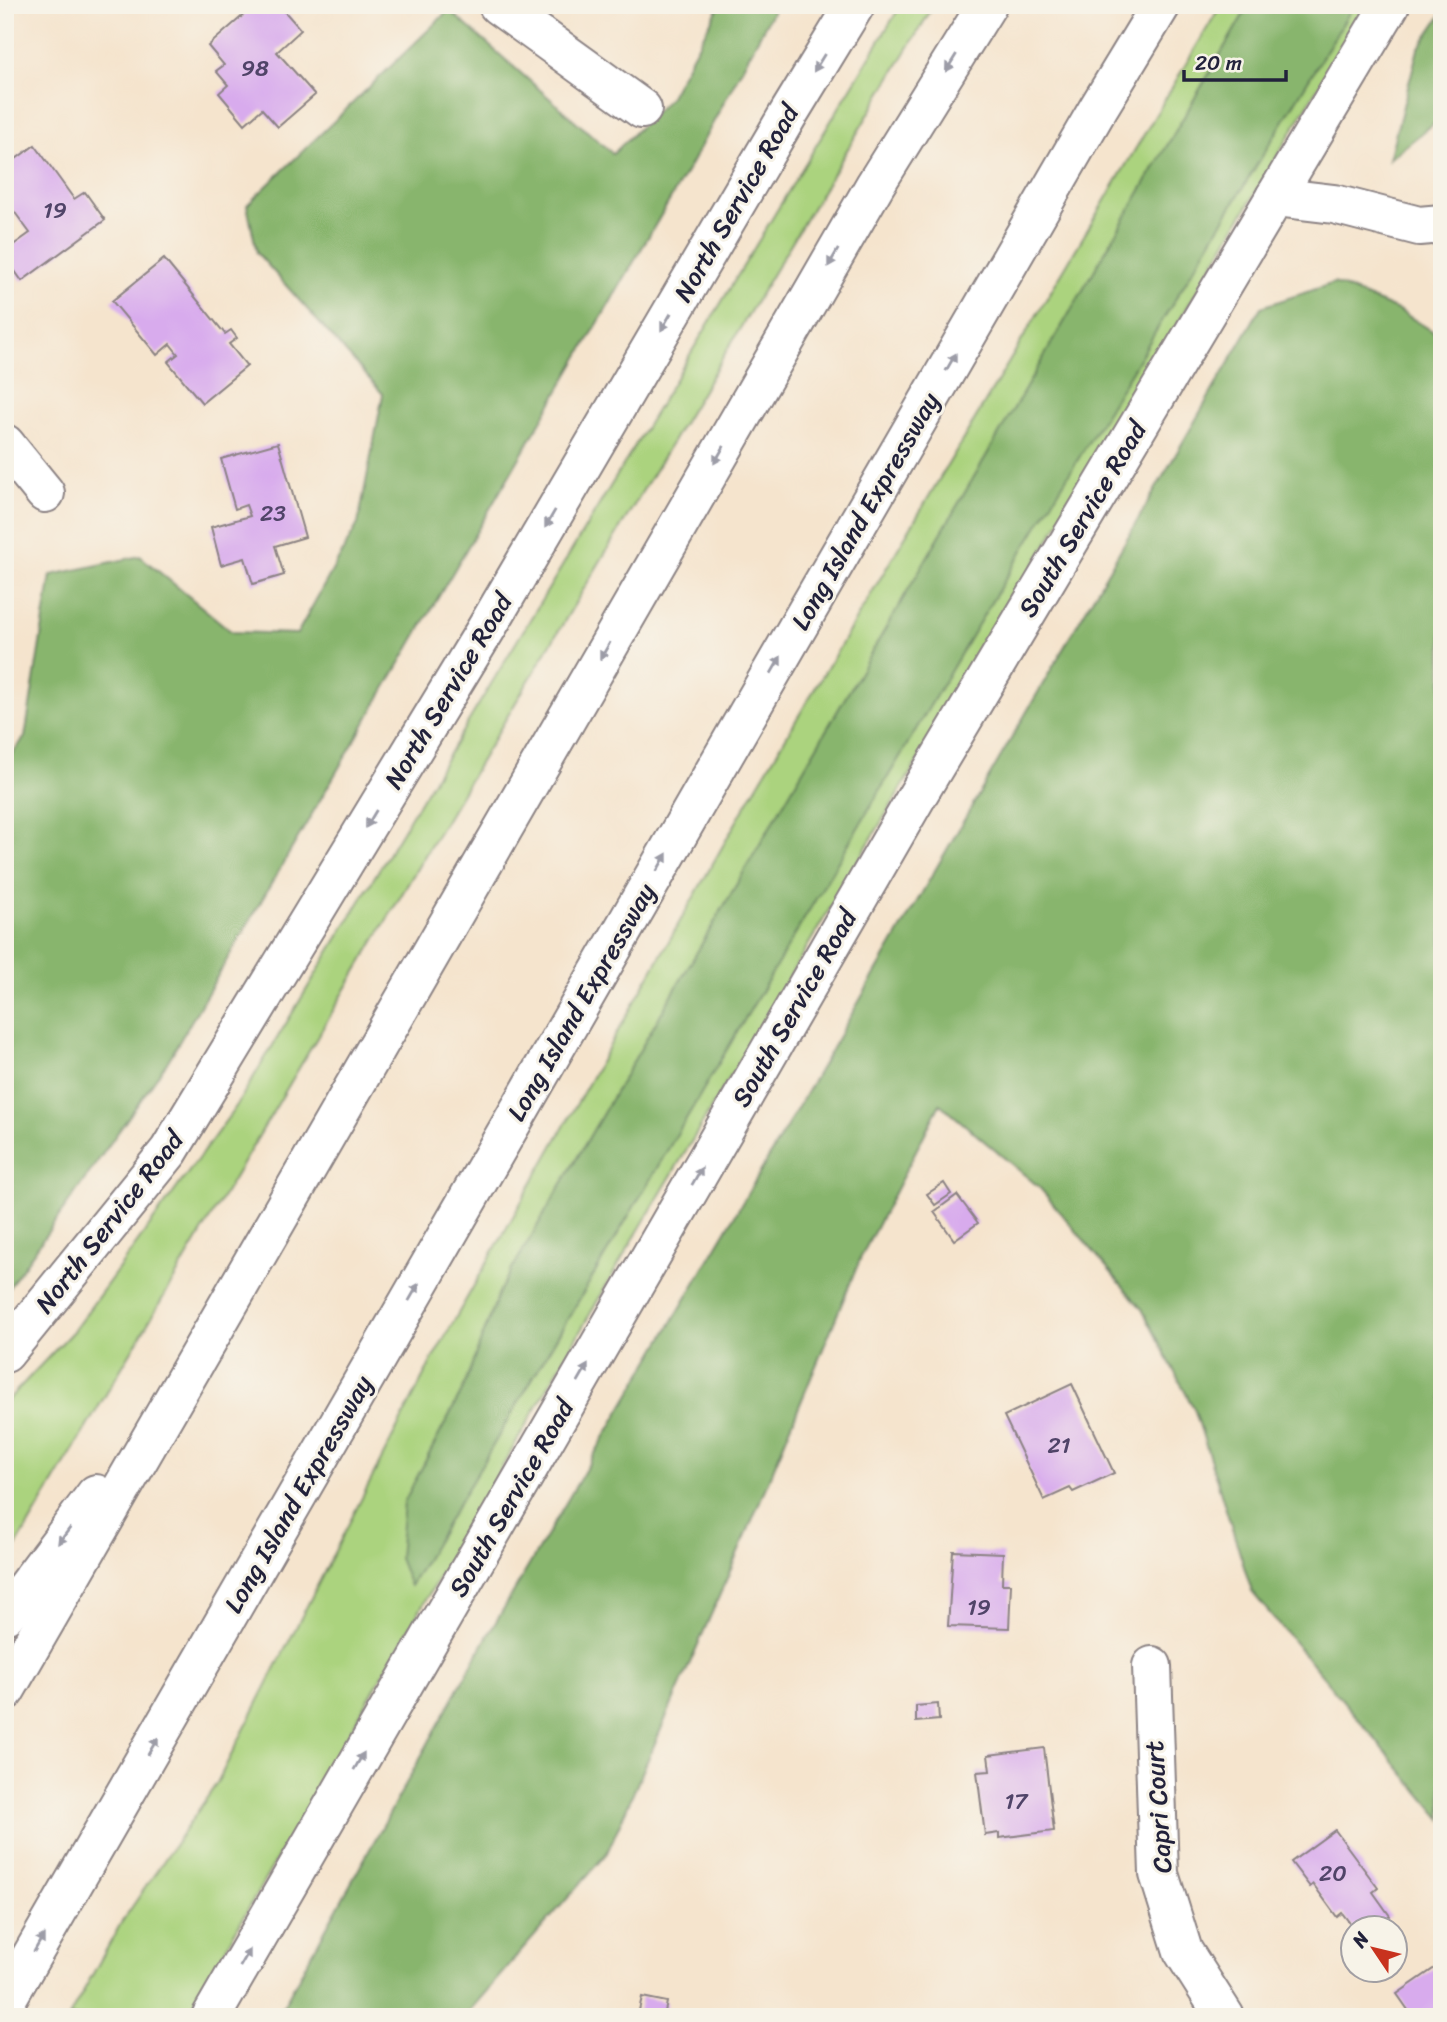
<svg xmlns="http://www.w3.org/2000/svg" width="1447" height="2022" font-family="Sriracha,sans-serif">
  <rect width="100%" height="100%" fill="#f7f3e8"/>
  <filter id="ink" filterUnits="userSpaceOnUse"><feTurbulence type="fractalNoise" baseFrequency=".0143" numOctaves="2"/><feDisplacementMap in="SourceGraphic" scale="14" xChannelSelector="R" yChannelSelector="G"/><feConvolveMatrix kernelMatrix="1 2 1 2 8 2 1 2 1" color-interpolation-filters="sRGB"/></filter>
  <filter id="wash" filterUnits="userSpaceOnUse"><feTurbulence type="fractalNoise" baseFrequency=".00686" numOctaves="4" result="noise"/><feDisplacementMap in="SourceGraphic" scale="28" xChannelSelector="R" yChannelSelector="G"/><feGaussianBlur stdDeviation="1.57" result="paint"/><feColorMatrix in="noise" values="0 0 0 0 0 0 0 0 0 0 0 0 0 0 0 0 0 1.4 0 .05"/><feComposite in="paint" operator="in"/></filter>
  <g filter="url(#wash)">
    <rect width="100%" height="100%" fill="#f5e4cd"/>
    <g fill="#abd37e" stroke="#667a5c" stroke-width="2">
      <path d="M901 5H934L486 752 5 1565V1403L74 1330 235 1108Z"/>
      <path d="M1221 5H1367L624 1255 186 2017H69L121 1923 217 1783 433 1358 751 796Z"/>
    </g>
    <g fill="#88b56d" stroke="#556c54" stroke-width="2">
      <path d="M720 5H776L692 162 168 1061 5 1293V762L25 737 51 575 140 556 232 632 297 634 358 524 383 394 257 253 247 205 449 10 613 154 669 98Z"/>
      <path d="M1249 5H1354L989 606 410 1586 399 1558 404 1502 462 1391 500 1290Z"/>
      <path d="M1442 14V117L1389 159 1418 49Z"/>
      <path d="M1334 283 1400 311 1442 337V1819L1252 1592 1195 1411 1142 1309 1039 1187 940 1104 861 1257 748 1530 607 1853 464 2017H277L487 1637 765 1164 1261 307Z"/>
    </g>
    <g id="blocks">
      <g fill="#d8abed">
        <path d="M255 5H279L301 30 277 52 315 95 278 127 262 109 245 124 219 93 228 85 216 71 224 65 208 46Z"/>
        <path d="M35 145 74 199 85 192 105 220 22 281 5 257V251L30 233 5 199V167Z"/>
        <path d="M164 259 225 334 231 330 237 338 229 344 247 366 202 403 168 362 178 354 170 344 157 355 112 301Z"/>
        <path d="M278 443 305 537 275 546 284 575 253 584 245 558 221 565 211 527 250 516 246 505 235 509 221 459Z"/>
        <path d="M944 1183 951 1194 935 1205 927 1194Z"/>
        <path d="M957 1195 978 1223 954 1240 934 1212Z"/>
        <path d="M1072 1384 1114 1473 1073 1492 1070 1488 1044 1500 1004 1416Z"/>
        <path d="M953 1551 1003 1553 1002 1584H1011L1009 1628 948 1626Z"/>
        <path d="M938 1704 939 1720 916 1722V1706Z"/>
        <path d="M1044 1748 1054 1831 999 1838V1833L985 1835 977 1772 990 1771 988 1755Z"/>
        <path d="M1335 1830 1378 1888 1373 1892 1390 1916 1374 1927H1353L1342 1913 1337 1917 1313 1884 1310 1887 1291 1862Z"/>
        <path d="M1442 1963V2017H1413L1397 1994Z"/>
        <path d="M642 1997 667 2002 664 2017 638 2015Z"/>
      </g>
    </g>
  </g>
  <g filter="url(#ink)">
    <use href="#blocks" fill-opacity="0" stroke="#8c8384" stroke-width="2"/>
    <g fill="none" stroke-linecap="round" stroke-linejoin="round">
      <g stroke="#8c8384" stroke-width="42">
        <g id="minor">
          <path d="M498 5 642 109"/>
          <path d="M1275 197 1334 204 1419 226 1442 224"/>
          <path d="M5 444 45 493"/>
          <path d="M1152 1666 1159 1874 1183 1951 1225 2017"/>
        </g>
      </g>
      <g stroke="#8c8384" stroke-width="42">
        <g id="major">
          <path d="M5 1353 169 1151 486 629 789 113 855 5"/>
          <path d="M211 2017 917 796 1390 5"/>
        </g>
      </g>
      <g stroke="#8c8384" stroke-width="42">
        <g id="highway">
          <path d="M5 1615 96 1494"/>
          <path d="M5 1691 875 185 987 5"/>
          <path d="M5 2002 796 630 1099 107 1161 5"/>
        </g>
      </g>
      <use href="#minor" stroke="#fff" stroke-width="38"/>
      <use href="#major" stroke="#fff" stroke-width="38"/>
      <use href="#highway" stroke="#fff" stroke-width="38"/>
    </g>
    <defs><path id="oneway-solid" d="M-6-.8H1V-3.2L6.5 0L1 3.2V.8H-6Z" transform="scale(1.75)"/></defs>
    <g fill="#9c9ca7">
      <use href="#oneway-solid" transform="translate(819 63) rotate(122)"/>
      <use href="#oneway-solid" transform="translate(951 63) rotate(122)"/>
      <use href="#oneway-solid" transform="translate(833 258) rotate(120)"/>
      <use href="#oneway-solid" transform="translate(666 322) rotate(120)"/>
      <use href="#oneway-solid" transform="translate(951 362) rotate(-60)"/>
      <use href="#oneway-solid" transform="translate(719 455) rotate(120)"/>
      <use href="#oneway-solid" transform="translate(550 519) rotate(120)"/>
      <use href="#oneway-solid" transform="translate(605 651) rotate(120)"/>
      <use href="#oneway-solid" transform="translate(776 665) rotate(-60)"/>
      <use href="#oneway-solid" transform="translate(371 819) rotate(121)"/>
      <use href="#oneway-solid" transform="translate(662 862) rotate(-60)"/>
      <use href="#oneway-solid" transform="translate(697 1176) rotate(-60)"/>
      <use href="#oneway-solid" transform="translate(414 1292) rotate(-60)"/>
      <use href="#oneway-solid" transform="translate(583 1373) rotate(-60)"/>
      <use href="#oneway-solid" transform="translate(64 1536) rotate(127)"/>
      <use href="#oneway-solid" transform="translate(153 1746) rotate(-60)"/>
      <use href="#oneway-solid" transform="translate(359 1761) rotate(-60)"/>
      <use href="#oneway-solid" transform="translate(39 1943) rotate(-60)"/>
      <use href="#oneway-solid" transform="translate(245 1958) rotate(-60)"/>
    </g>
  </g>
  <g text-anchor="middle" stroke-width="6" stroke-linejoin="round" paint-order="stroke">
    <g font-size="23" fill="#504468">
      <text x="255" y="76">98</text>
      <text x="55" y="218">19</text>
      <text x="273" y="521">23</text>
      <text x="1059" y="1453">21</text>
      <text x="979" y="1615">19</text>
      <text x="1016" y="1809">17</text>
      <text x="1333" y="1881">20</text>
    </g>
    <g font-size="26" fill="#22223b" stroke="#f7f3e8">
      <text transform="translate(736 203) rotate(-60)" y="9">North Service Road</text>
      <text transform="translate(865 511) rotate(-60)" y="9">Long Island Expressway</text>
      <text transform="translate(1082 519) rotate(-59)" y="9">South Service Road</text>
      <text transform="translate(448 691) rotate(-59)" y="9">North Service Road</text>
      <text transform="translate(581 1002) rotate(-60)" y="9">Long Island Expressway</text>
      <text transform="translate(794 1008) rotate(-60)" y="9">South Service Road</text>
      <text transform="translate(109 1222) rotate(-52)" y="9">North Service Road</text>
      <text transform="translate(298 1494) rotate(-60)" y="9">Long Island Expressway</text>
      <text transform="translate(511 1498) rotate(-60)" y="9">South Service Road</text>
      <text transform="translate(1158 1807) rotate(-94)" y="9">Capri Court</text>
    </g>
  </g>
  <rect width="1447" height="2022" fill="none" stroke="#f7f3e8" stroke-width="28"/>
  <g transform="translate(1374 1949) rotate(305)"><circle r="33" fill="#f7f3e8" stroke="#a29fa3" stroke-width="2"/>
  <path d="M0-5L12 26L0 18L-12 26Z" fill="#c8321e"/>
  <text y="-10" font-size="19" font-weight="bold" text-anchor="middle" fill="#22223b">N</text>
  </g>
  <path d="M1184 70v10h102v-10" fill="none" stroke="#22223b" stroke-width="3.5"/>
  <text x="1195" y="70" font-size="21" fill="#22223b" stroke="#f7f3e8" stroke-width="5" paint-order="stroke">20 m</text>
</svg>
